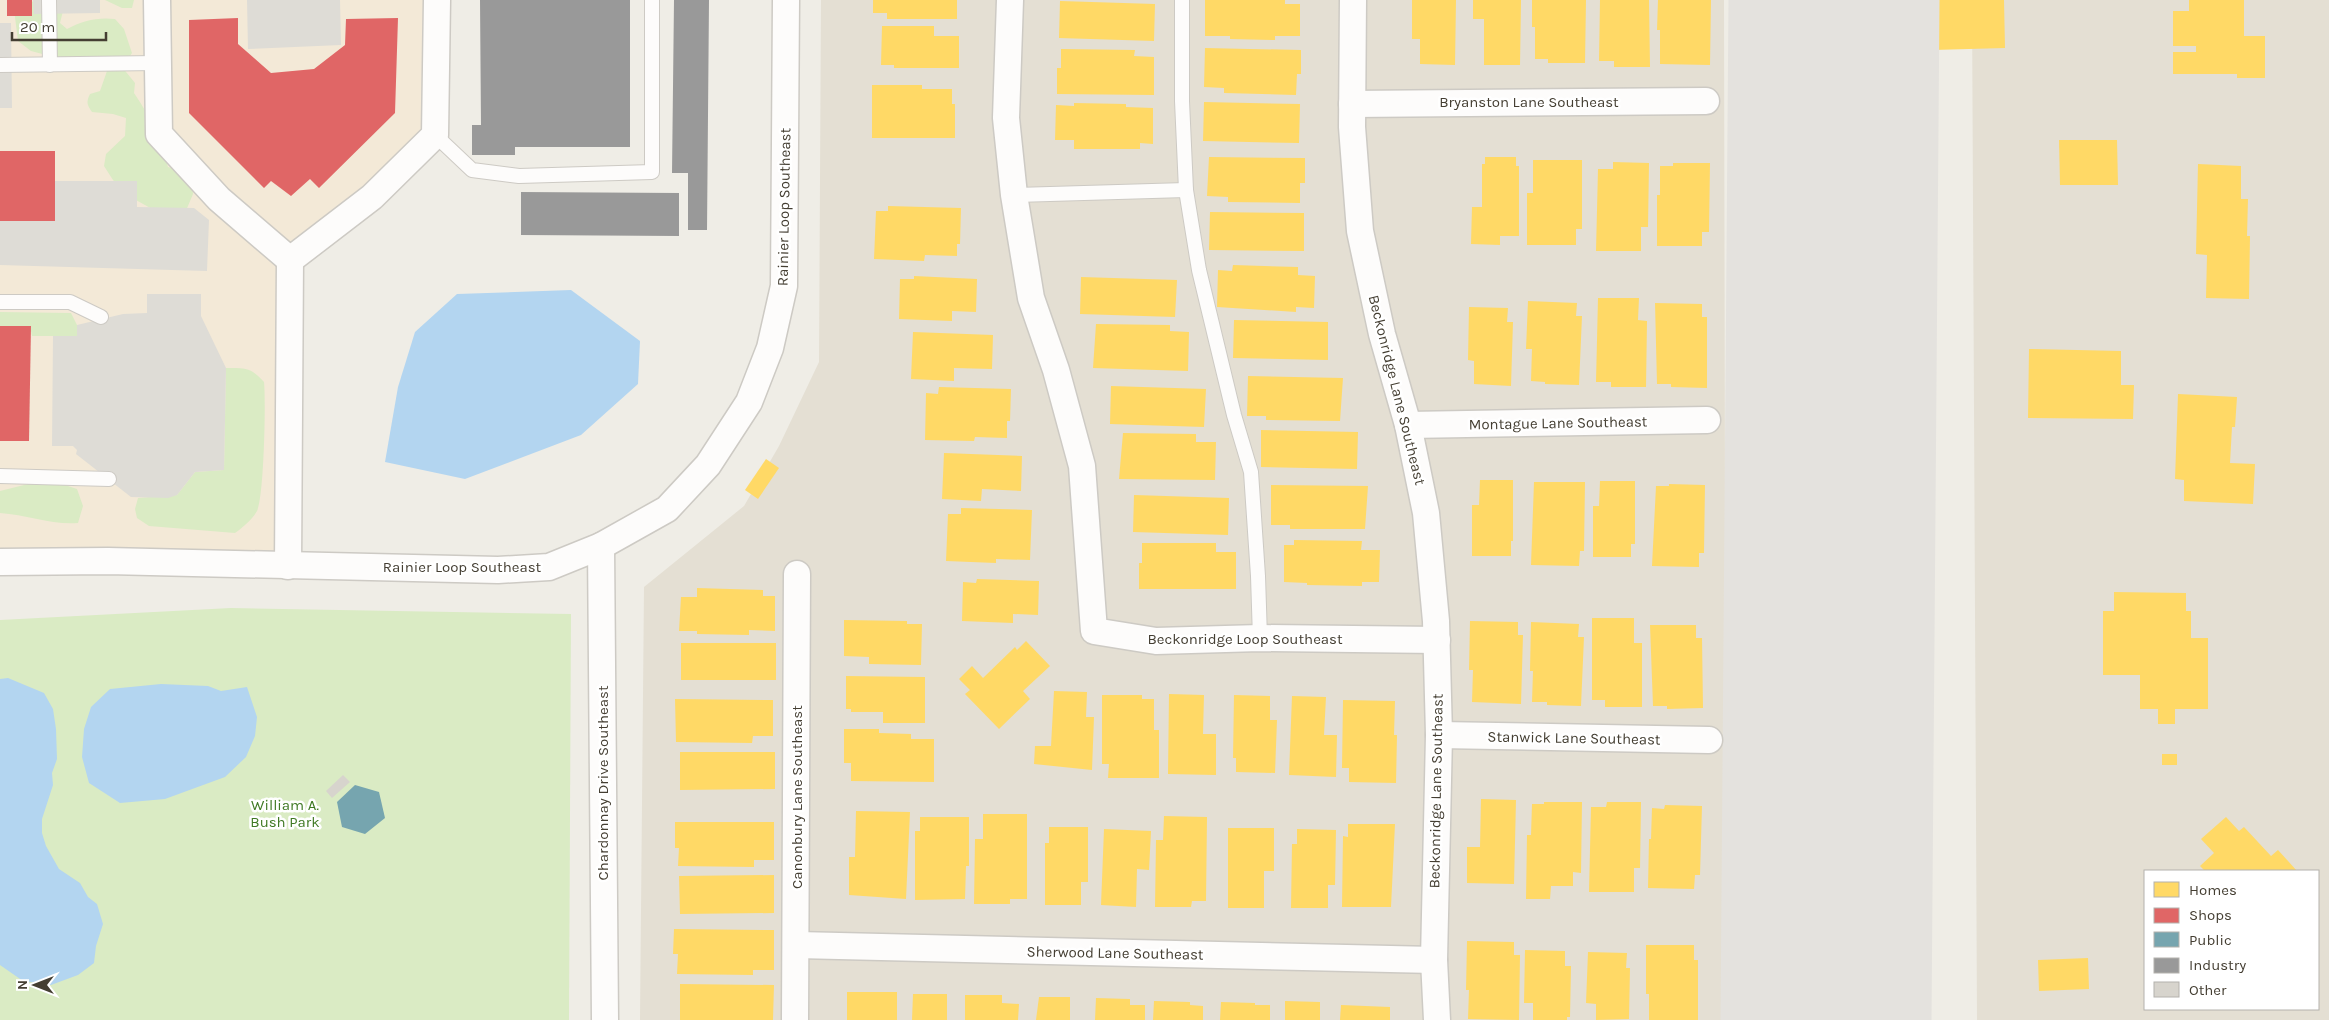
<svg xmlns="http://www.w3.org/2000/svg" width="2329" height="1020" font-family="Karla,sans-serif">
  <rect width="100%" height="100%" fill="#efede6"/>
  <g fill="#e4dfd3" fill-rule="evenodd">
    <path d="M821 0H1724L1726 1020H640L644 587 744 506 779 446 819 362Z"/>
    <path d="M1972 0H2329V1020H1977ZM2145 871H2318V1009H2145Z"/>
  </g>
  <path fill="#f3e9d7" d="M0 0H437L435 135 290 260 288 566 0 565Z"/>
  <g fill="#daebc4">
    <path d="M105 0H134L132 8H122Z"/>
    <path d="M47 1 64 7 60 23 67 29C82 21 97 17 115 19L124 29 132 53 122 67 135 83 134 93C150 116 161 140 168 167L180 170 192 181 193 194 185 213 163 215 125 194 113 180 104 166 106 154 125 136 126 118 113 114 92 112C87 105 86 102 90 94L100 91 107 71 31 51 18 41 14 9 25 2Z"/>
    <path d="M0 312 71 313 77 325V336H32L30 326H0Z"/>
    <path d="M226 368C246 368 250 367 264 382 266 400 264 497 257 511 252 520 243 527 235 533L149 526 137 518 135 509 138 498 177 495 195 472 224 470Z"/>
    <path d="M36 482H56L77 489 83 506 78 523C52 525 27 515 0 513V491Z"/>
    <path d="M231 608 571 614 569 1020H0V620Z"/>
  </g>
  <g fill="#dedcd6">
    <path d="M33 0H100V13L34 14Z"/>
    <path d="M247 0H340L341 45 248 49Z"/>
    <path d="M0 23H11L12 108H0Z"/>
    <path d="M55 181H137V207L194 208 209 220 207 271 0 265V221H55Z"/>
    <path d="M147 294H201V316L226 368 224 470 195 472 177 495 168 498 131 497 76 454 77 450 73 446H52L53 336H77V325L123 314 147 313Z"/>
  </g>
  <g fill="#b3d5f0">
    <path d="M571 290 640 341 638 384 581 435 465 479 385 462 398 387 415 332 457 294Z"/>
    <path d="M8 678 44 693 53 709 56 729 57 759 52 773 53 785 42 819V833L46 846 59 869 80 883 88 897 97 904 103 924 96 946 94 963 78 975 51 985 23 981 0 965V679Z"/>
    <path d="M161 684 208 686 221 691 247 687 257 717 255 736 246 757 225 777 165 799 120 803 89 783 82 757 84 729 91 707 110 689Z"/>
  </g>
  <g fill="#ffd966">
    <path d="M873 0H957V19H887V13H873Z"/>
    <path d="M1205 0H1285V4H1300V36H1275V40L1230 39V36H1205Z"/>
    <path d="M1412 0H1456L1455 65 1420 64V39H1412Z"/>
    <path d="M1473 0H1521L1520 65H1484V19H1473Z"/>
    <path d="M1532 0H1586L1585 63H1548V59H1535V27H1532Z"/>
    <path d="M1600 0H1649L1650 67H1614V61H1599Z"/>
    <path d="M1658 0H1711L1710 65 1660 64V30H1657Z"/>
    <path d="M1931 0H2004L2005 48 1933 50Z"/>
    <path d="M2189 0H2244V36H2265V78H2237V74H2173V52H2196V46H2173V11H2189Z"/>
    <path d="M1060 1 1155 4 1154 41 1059 38Z"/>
    <path d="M882 26H934V36H959V68H894V65H881Z"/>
    <path d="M1205 48 1301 50V74H1297L1296 95 1224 93V88L1204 87Z"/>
    <path d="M1061 49 1135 50 1134 56 1154 57V95L1057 94V68H1061Z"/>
    <path d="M872 85H922V89H952V104H955V138H872Z"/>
    <path d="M1204 102 1300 104 1299 143 1203 141Z"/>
    <path d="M1074 103 1126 104V107L1153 108V144L1140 143V149H1074V140H1055L1056 105 1074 106Z"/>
    <path d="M2059 140H2117L2118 185H2060Z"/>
    <path d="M1209 157 1305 158V183H1300V203L1228 202V197L1207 196Z"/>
    <path d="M1485 157H1516V166H1519V236H1500V245L1471 244 1472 207H1482V164H1485Z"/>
    <path d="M1533 160H1582V229H1576V245H1527V193H1533Z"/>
    <path d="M1613 162 1649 163 1648 227H1641V251H1596L1598 169H1613Z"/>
    <path d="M1673 163H1710L1709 232H1702V246H1657V195H1660V166H1673Z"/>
    <path d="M2198 164 2241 166V199H2248L2247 236H2250L2249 299 2206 298 2207 255 2196 254Z"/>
    <path d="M888 206 961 208 960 244H957V256L925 255 924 261 874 259 876 211H888Z"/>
    <path d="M1210 212 1304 213V251L1209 250Z"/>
    <path d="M1233 265 1298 267V275L1315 276 1314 308 1296 307V312L1217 307 1218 270 1232 271Z"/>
    <path d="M914 276 977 279 976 312 952 311V321L899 319 900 279H914Z"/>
    <path d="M1081 277 1177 280 1175 317 1080 314Z"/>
    <path d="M1598 298H1639L1638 320 1647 321 1646 387H1611V382H1596Z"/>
    <path d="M1528 301 1577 303 1576 316H1582L1579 385 1545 384V382L1531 381 1532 349H1526Z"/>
    <path d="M1655 303 1702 304V317H1707V388L1671 387V384H1657Z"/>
    <path d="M1469 307 1508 308 1507 322H1513L1511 386 1474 384V361L1468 360Z"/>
    <path d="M1234 320 1328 322V360L1233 358Z"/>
    <path d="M1096 324 1170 325V331L1189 332 1188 371 1093 368Z"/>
    <path d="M913 332 993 335 992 369 954 368V381L911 379Z"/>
    <path d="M2029 349 2121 351V385H2134L2133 419 2028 418Z"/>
    <path d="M1248 376 1343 378 1340 421 1266 420V416H1247Z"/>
    <path d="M1111 386 1206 389 1204 427 1110 424Z"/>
    <path d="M939 387 1011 389 1010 421H1007V438L975 437 974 441 925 440 926 393 938 394Z"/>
    <path d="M2178 394 2237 397 2235 427H2232L2230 463 2255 464 2253 504 2184 501V480L2175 479Z"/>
    <path d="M1261 430 1358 432 1357 469 1261 467Z"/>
    <path d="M1123 433 1196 434V442H1216L1215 480 1119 479Z"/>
    <path d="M944 453 1022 456 1021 491 982 489 981 501 942 499Z"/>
    <path d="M766 459 779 468 758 499 745 490Z"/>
    <path d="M1480 480H1513V541H1511V556H1472V505H1479Z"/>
    <path d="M1600 481H1635V544H1631V557H1593V506H1599Z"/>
    <path d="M1534 482H1585L1584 551H1580L1579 566 1531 565Z"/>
    <path d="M1669 484 1705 485 1704 553H1699V567L1652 566 1656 486H1669Z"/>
    <path d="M1271 485 1368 486 1365 529H1290V525H1271Z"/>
    <path d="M1134 495 1229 498 1228 535 1133 532Z"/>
    <path d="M961 508 1032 510 1030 560 996 559V563L946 561 948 514H961Z"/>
    <path d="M1294 540 1362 541 1361 550H1380L1379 582H1362V586L1307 585V583L1284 582V545H1294Z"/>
    <path d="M1142 543H1216V552H1236V589H1139V563H1142Z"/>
    <path d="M977 579 1039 581 1038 615 1013 614V623L962 621 963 582 976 583Z"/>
    <path d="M697 588 763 590V596H775V631L749 630V635L697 634V631H679L681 597H697Z"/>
    <path d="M2114 592 2186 593V611H2191V638H2208V709H2175V724H2158V709H2140V675H2103V611H2114Z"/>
    <path d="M1592 618H1634V643H1642V707H1605V700H1592Z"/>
    <path d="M844 620 907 621V624H922L921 665 869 664V657L844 656Z"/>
    <path d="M1470 621 1518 622V635H1523L1521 704 1472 702 1473 670H1469Z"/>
    <path d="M1531 622 1579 624 1578 637H1584L1581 706 1547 705V702H1532L1533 671H1530Z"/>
    <path d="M1650 625H1696V638H1702L1703 708 1667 709V706H1653Z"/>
    <path d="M1026 641 1050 666 1023 691 1030 699 999 729 965 694 970 690 959 679 972 666 983 678 1015 647 1017 650Z"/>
    <rect x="681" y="643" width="95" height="37"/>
    <path d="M846 676 925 677V723H883V712H851V709H846Z"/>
    <path d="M1054 691 1087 692 1086 717H1094L1092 770 1034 764 1035 746H1051Z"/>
    <path d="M1169 694 1204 695 1203 734H1216V775L1168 774Z"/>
    <path d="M1102 695H1142V699H1154V730H1159V778H1108L1109 764H1102Z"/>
    <path d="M1234 695 1270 696V720H1277L1275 773 1236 772V758H1233Z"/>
    <path d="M1292 696 1326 697 1324 735H1337L1336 777 1289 775Z"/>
    <path d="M675 699 773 700V736H753L752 743 676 742Z"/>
    <path d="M1343 700 1395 701 1394 735H1397L1396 783 1349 782V768H1342Z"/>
    <path d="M844 729H879V733L911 734V739H934V782L851 781V763H844Z"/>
    <path d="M680 752H775V789L680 790Z"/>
    <rect x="2162" y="754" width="15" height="11"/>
    <path d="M1481 799 1516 800 1514 884 1467 883V847H1480Z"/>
    <path d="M1544 802H1582L1581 873 1573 872V886H1551L1550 899H1526L1527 835H1531L1532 804H1544Z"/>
    <path d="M1607 802H1641L1640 868H1634V892H1589L1591 807H1606Z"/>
    <path d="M1665 805 1702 806 1700 875H1695L1694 889 1648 888 1649 839H1651L1652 808 1664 809Z"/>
    <path d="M856 811 910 812 906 899 849 895V857H855Z"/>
    <path d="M983 814H1027V899H1010V904H974L975 839H983Z"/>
    <path d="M1164 816 1207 817 1206 901H1192L1191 907H1155L1156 840H1163Z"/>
    <path d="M920 817H969V866H966L965 899 915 900V831H920Z"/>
    <path d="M2226 817 2239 831 2244 827 2271 856 2278 850 2297 871H2205L2200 866 2214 853 2201 839Z"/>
    <path d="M675 822H774V860H754V867L678 866 679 848H675Z"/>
    <path d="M1348 824H1395L1391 907H1342L1343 836 1348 837Z"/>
    <path d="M1049 827H1088V882H1081V905H1045V843H1049Z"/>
    <path d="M1228 828H1274V871H1264V908H1228Z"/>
    <path d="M1104 829 1151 831 1149 870 1137 869 1136 907 1101 905Z"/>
    <path d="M1297 829 1336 830 1335 885H1328V908H1291L1292 844H1297Z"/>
    <path d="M774 875V913L680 914 679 876Z"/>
    <path d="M674 929 774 930V970H753V975L677 974 678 954H673Z"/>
    <path d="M1467 941 1514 942V955H1520L1519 1020 1468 1019 1469 990H1466Z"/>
    <path d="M1646 945H1694V960H1698V1020H1649V994H1646Z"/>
    <path d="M1525 950 1565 951V966H1571L1570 1017H1567V1020H1533V1003H1524Z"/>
    <path d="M1588 952 1627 953 1626 968H1630L1629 1019 1596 1020V1004L1586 1003Z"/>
    <path d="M2088 958 2089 989 2039 991 2038 960Z"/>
    <path d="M680 984 774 985 773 1020H680Z"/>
    <rect x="847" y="992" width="50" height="28"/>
    <path d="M913 994H947V1020H912Z"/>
    <path d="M965 995H1002V1003L1019 1004 1018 1020H965Z"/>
    <path d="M1039 997H1070V1020H1036Z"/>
    <path d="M1096 998 1130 999V1005H1145V1020H1095Z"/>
    <path d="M1154 1001 1190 1002V1005L1203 1006V1020H1153Z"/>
    <path d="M1285 1001 1320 1002V1020H1285Z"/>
    <path d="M1221 1002 1255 1003V1005H1270V1020H1220Z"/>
    <path d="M1341 1005 1390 1007V1020H1340Z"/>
  </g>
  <g fill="#e06666">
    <rect x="7" y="0" width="25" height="16"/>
    <path d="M238 18V44L271 73 314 69 345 45 346 19 398 18 395 113 319 188 310 179 291 196 271 181 264 188 189 113V20Z"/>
    <rect x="0" y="151" width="55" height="70"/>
    <path d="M0 326H31L29 441H0Z"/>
  </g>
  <path fill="#76a5af" d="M355 785 379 792 385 818 365 834 342 827 337 802Z"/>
  <g fill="#999">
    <path d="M480 0H630V147H515V155H472V125H481Z"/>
    <path d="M674 0H709L707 230H688V173H672Z"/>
    <path d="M521 192 679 193V236L521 235Z"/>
  </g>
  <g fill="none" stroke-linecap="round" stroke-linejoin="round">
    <path stroke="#e4e2de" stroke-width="211" d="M1826 1020 1834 0"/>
  </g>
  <path fill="#d7d4cd" d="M343 775 350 782 332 798 326 791Z"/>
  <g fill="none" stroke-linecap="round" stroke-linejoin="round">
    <g stroke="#cdcac4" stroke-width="16">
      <g id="lane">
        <path d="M49 0 50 65"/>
        <path d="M1182 0V101L1186 190 1199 270 1234 415 1251 472 1258 576 1260 638"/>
        <path d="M0 65 157 63"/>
        <path d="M435 135 472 170 519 176 652 172V0"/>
        <path d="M1014 195 1186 190"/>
        <path d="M0 302H70L101 317"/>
        <path d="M0 476 109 479"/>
      </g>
    </g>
    <g stroke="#cdcac4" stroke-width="29">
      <g id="street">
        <path d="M157 0 159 134 219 199 290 260"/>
        <path d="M1010 0 1006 118 1014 195 1031 298 1056 370 1082 466 1094 631 1156 641 1260 638 1437 640"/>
        <path d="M1353 0 1352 127 1360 231 1382 334 1408 425 1426 513 1436 621 1439 735 1434 960 1437 1020"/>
        <path d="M1352 104 1706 101"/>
        <path d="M290 260 372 197 435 135 437 0"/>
        <path d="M1408 425 1707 420"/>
        <path d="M601 546 605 1020"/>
        <path d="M0 562 108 561 498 570 549 567 601 546 667 509 708 465 749 402 770 348 784 286 786 0"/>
        <path d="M288 566 290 260"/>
        <path d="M1439 735 1709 740"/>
        <path d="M797 945 1434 960"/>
        <path d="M795 1020 797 574"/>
      </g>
    </g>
    <use href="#lane" stroke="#fdfcfb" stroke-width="14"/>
    <use href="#street" stroke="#fdfcfb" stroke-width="26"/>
  </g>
  <g text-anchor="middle" stroke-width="5" stroke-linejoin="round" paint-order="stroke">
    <g font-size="15" fill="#443e32" stroke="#fff">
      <text x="1529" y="107">Bryanston Lane Southeast</text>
      <text transform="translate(784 207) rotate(-89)" y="5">Rainier Loop Southeast</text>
      <text transform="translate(1397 390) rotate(76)" y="5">Beckonridge Lane Southeast</text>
      <text transform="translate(1558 423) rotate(-1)" y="5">Montague Lane Southeast</text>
      <text x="462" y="572">Rainier Loop Southeast</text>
      <text x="1245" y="644">Beckonridge Loop Southeast</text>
      <text transform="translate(1574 738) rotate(1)" y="5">Stanwick Lane Southeast</text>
      <text transform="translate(603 783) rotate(-90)" y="5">Chardonnay Drive Southeast</text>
      <text transform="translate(1436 791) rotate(-89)" y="5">Beckonridge Lane Southeast</text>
      <text transform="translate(797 797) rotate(-90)" y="5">Canonbury Lane Southeast</text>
      <text transform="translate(1115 953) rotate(1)" y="5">Sherwood Lane Southeast</text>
    </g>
    <g font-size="15" fill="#3f7923" stroke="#fff">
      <text x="285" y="810">William A.<tspan x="285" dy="17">Bush Park</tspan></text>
    </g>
  </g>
  <rect x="2144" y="870" width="175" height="140" fill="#ffffff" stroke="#b4b2ad"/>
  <rect x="2154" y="882" width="25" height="15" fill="#ffd966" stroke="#b4b2ad"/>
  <text x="2189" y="895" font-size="15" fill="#443e32">Homes</text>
  <rect x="2154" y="908" width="25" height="15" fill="#e06666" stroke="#b4b2ad"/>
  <text x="2189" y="920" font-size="15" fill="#443e32">Shops</text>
  <rect x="2154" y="932" width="25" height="15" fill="#76a5af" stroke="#b4b2ad"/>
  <text x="2189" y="945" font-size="15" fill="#443e32">Public</text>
  <rect x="2154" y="958" width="25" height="15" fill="#999999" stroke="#b4b2ad"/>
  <text x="2189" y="970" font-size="15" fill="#443e32">Industry</text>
  <rect x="2154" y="982" width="25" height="15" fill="#d7d4cd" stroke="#b4b2ad"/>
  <text x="2189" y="995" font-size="15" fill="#443e32">Other</text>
  <g transform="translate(35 985) rotate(270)" stroke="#ffffff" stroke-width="4" paint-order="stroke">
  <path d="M0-4L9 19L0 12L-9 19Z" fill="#443e32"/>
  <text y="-8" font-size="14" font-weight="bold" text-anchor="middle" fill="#443e32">N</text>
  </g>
  <path d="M12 32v8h94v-8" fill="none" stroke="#443e32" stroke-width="2.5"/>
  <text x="20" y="32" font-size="15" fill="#443e32" stroke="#ffffff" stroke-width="4" paint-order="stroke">20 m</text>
</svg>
